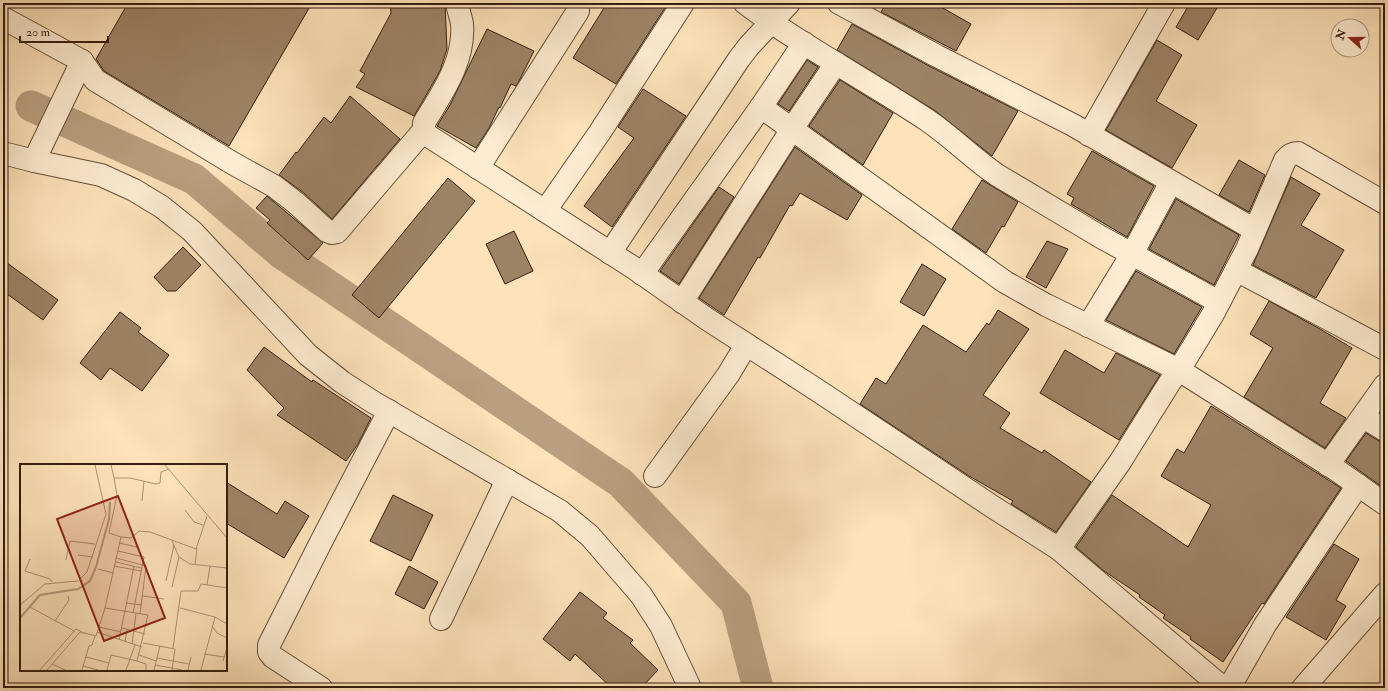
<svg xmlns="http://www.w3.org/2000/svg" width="1388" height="691" font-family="'IM FELL Double Pica',serif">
  <rect width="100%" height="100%" fill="#fde2ba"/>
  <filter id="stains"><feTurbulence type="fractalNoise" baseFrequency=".005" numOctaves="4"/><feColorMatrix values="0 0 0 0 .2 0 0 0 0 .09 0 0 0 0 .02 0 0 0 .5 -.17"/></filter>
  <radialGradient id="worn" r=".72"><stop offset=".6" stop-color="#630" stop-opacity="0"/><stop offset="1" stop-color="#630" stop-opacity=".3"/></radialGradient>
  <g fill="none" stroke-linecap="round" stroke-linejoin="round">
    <path stroke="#b99f7f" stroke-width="31" d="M31 106 194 179 282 254 621 483 736 603 758 688"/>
  </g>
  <g fill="#9d8366" stroke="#341d0c">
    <path d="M128 3H312L229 146 104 71 96 59Z"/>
    <path d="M390 3H445L447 49 440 71 414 116 356 87 365 74 360 71 391 13Z"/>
    <path d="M607 3H668L616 84 573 58Z"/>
    <path d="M886 3H934L971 24 956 51 881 12Z"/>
    <path d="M1190 3H1220L1198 40 1176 27Z"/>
    <path d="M852 24 931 67 1018 111 992 156 934 110 837 50Z"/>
    <path d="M487 29 534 51 518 83 516 86 511 84 500 108 499 107 489 128 476 148 437 126 450 105Z"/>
    <path d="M1157 40 1182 55 1156 101 1197 125 1172 168 1106 130Z"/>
    <path d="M807 60 818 67 789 111 778 104Z"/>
    <path d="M840 80 893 113 863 165 809 126Z"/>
    <path d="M643 89 686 116 612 227 584 206 634 138 618 127Z"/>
    <path d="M350 96 400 139 332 219 304 193 279 175 296 152 297 153 324 117 331 123Z"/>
    <path d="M795 147 862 195 847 220 800 193 792 206 790 205 760 258 758 257 724 315 699 298Z"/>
    <path d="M1092 151 1154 186 1127 237 1071 204 1074 198 1067 194Z"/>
    <path d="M1239 160 1265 175 1249 212 1219 195Z"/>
    <path d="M1291 177 1320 194 1301 225 1344 250 1316 298 1253 265Z"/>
    <path d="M448 178 475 201 379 318 352 295Z"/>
    <path d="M982 180 1018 202 1004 227 1002 226 986 253 952 229Z"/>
    <path d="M719 187 734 197 679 284 660 271Z"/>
    <path d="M267 196 323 243 308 260 267 223 270 220 256 208Z"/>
    <path d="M1176 199 1239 235 1214 285 1149 249Z"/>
    <path d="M514 231 533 271 505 284 486 244Z"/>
    <path d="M1047 241 1068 249 1046 288 1026 277Z"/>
    <path d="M183 247 201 265 176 291H167L154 277Z"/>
    <path d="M3 260 58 300 43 320 3 291Z"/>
    <path d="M922 264 946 279 924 316 900 302Z"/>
    <path d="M1136 271 1202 307 1174 354 1106 320Z"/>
    <path d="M1269 301 1320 329 1352 348 1320 403 1346 418 1325 448 1244 397 1273 348 1250 334Z"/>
    <path d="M998 310 1029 329 983 395 1010 413 1000 428 1042 453 1044 450 1091 482 1056 532 1011 504 1013 501 969 476 860 404 876 378 886 384 923 325 966 352 987 323 989 325Z"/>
    <path d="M120 312 141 328 138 332 169 355 142 391 110 368 101 380 80 363Z"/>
    <path d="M264 347 312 382 313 380 371 418 358 444 346 461 277 415 284 408 247 370Z"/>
    <path d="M1065 350 1104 373 1116 353 1160 375 1119 440 1040 393Z"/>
    <path d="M1211 406 1341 488 1264 604 1262 603 1223 662 1190 639 1191 637 1163 618 1165 615 1139 597 1140 595 1104 571 1076 547 1112 495 1188 547 1211 505 1161 476 1177 449 1184 453Z"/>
    <path d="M1366 433 1379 441 1385 442V489L1346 461Z"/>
    <path d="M226 482 277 514 285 501 309 516 284 558 226 523Z"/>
    <path d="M393 495 433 515 411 561 370 541Z"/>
    <path d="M1334 544 1359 559 1336 600 1346 606 1326 640 1286 617Z"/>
    <path d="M409 566 438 582 424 609 395 594Z"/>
    <path d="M580 592 607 613 603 618 633 640 630 643 658 670 641 688H612L575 654 570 661 543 639Z"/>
  </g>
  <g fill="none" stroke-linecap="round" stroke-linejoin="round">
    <g stroke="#664e38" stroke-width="24">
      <g id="minor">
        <path d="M457 3C458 10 461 17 462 24 465 61 442 93 424 123V130L427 135 634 268 707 319 817 390 993 507 1059 549 1223 688"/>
        <path d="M745 3C803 47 867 80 927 120 952 137 972 158 997 175L1101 237 1219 302"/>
        <path d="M839 3 937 56 1073 125 1255 230"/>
        <path d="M3 18 82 61 95 80 234 164 274 186 296 203 327 231 332 233 337 232 424 130"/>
        <path d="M761 107 1005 282 1046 305 1179 370 1335 469 1385 504"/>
        <path d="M1089 135 1164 3"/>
        <path d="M3 153 34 161 101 175 134 190 162 207 192 231 308 355 342 382 373 402 560 511 590 536 641 595 661 626 690 688"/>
        <path d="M34 161 82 61"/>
        <path d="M478 168 578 11"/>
        <path d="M545 211 600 132 683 3"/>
        <path d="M610 253 739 59 749 46 789 3"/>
        <path d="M1236 270 1385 349"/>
        <path d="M642 274 761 107 804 43"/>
        <path d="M682 302 792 129 836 63"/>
        <path d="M1088 326 1132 254 1171 182"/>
        <path d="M1363 417 1385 430"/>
        <path d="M1328 465 1385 385"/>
        <path d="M655 476 728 375 746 345"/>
        <path d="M1059 549 1120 462 1170 382 1179 370 1213 314 1247 249 1285 160C1289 155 1292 153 1298 153L1385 203"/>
        <path d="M441 619 507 480"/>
        <path d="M321 688 273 657 269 652V645L322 540 389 411"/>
        <path d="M1229 688 1265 625 1358 485"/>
        <path d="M1303 688 1385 594"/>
      </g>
    </g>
    <use href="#minor" stroke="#feecd2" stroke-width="22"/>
  </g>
  <g transform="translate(20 464)">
    <rect width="207" height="207" fill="#fde2ba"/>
    <path fill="none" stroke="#b99f7f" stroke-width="2" d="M0 154 20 131 58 125 70 117 76 103 89 55 90 38"/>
    <path fill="none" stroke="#ad9374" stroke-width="1" d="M91 1 94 14H110L136 20 140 19 141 8 149 5M145 1 207 74M94 14 97 31 89 69 101 73M122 37 124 17M165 46 174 58 183 61M152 77 159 93 170 100 207 104M99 79 117 83M98 87 124 93 113 149M58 91 73 93M96 94 126 102 120 150M10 95 5 107 30 115 32 118M46 96 50 77 75 80M96 98 121 104M175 101 177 84M94 102 121 107M78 105 93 109M146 117 154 81M187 121 190 102M152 123 159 93M123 132 144 135M106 139 122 141M0 141 25 120 58 117 67 108 86 50 75 1M10 143 54 167M85 144 128 151 117 197 126 200V206M160 144 195 153 207 160M35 157 49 136 48 132M192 162 197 169 207 174M79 163 101 168M102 164 125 170M77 168 122 183M99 176 114 102M105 178 107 166M123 179 155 185 152 206M112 180 116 150M153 184 161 127H178L181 120 207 124M184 190 204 193M119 191 136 197M66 193 89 199M137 194 169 200M203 197 207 184M32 200 45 206M135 201 162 206M63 202 78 206M20 206 56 165 62 168M27 206 60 168 76 172 85 144 101 73 111 74 119 67 130 68 176 85 187 52M62 206 69 182 72 181 75 172M87 206 91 191 117 197M106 206 115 181M134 206 140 182M168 206 171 193M181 206 195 153"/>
    <path fill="#8f2418" fill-opacity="0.15" stroke="#8f2418" stroke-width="2" d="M98 32 145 154 84 177 37 55Z"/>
    <rect width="207" height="207" fill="none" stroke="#341d0c" stroke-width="2"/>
  </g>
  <rect width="1388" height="691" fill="none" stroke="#fde2ba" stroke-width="16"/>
  <rect x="4" y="4" width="1380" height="683" fill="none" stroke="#341d0c" stroke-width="2"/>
  <rect x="8" y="8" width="1372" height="675" fill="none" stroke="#341d0c"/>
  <g transform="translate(1350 38) rotate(291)"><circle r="19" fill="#feecd2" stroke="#ad9983"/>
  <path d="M0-3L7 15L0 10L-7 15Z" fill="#8f2418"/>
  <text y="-6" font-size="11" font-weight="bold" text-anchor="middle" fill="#341d0c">N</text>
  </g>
  <path d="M20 36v6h88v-6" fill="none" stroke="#341d0c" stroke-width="2"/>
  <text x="26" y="36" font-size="12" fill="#341d0c" stroke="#feecd2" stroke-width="3" paint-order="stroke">20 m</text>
  <rect width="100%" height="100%" filter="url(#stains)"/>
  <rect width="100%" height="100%" fill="url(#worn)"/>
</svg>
